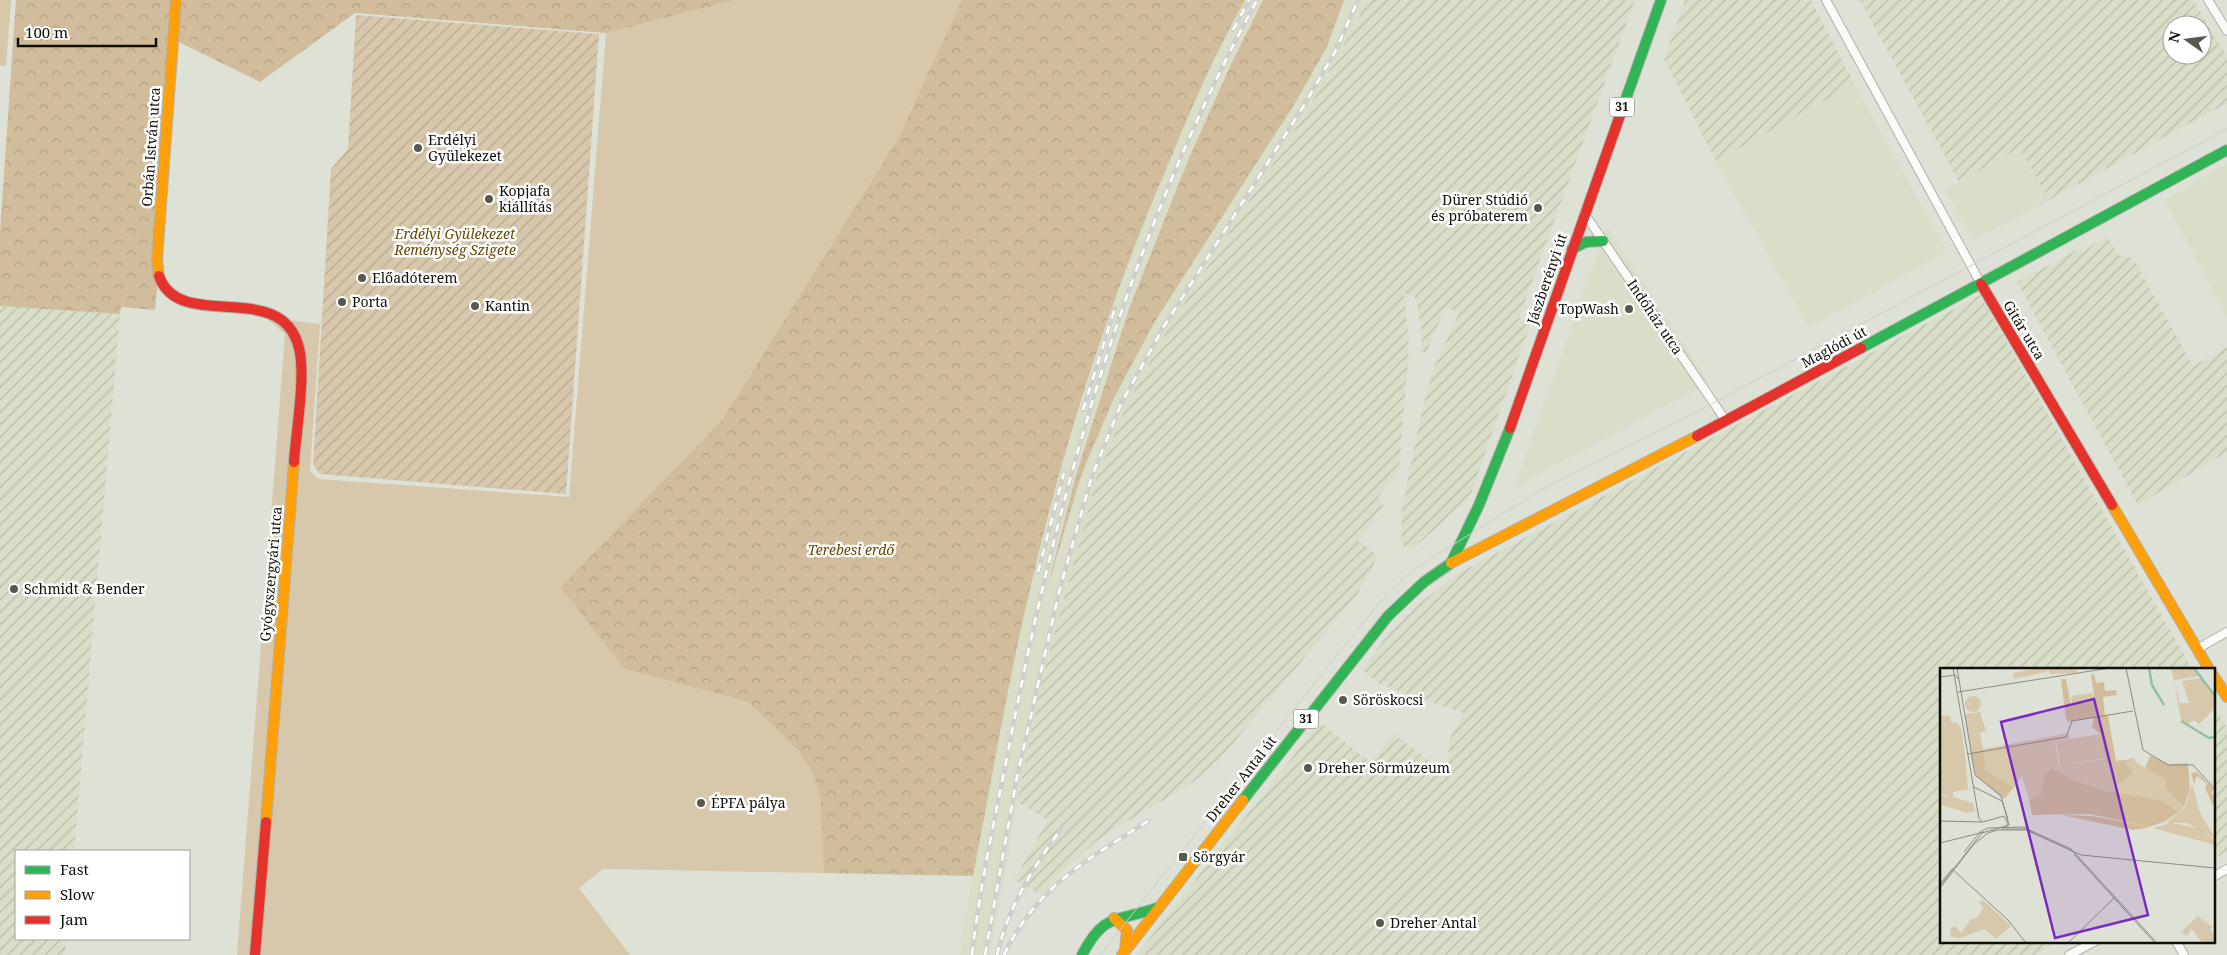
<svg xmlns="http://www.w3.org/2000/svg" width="2227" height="955" font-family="'Noto Serif',serif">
  <defs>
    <pattern id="industrial-furrows" width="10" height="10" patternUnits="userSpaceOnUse" patternTransform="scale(1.25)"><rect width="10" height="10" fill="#d8dec8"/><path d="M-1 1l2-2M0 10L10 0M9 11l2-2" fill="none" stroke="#b8bdaa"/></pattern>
    <pattern id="forest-crowns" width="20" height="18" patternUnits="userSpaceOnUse" patternTransform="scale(1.25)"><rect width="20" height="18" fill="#d1bd9b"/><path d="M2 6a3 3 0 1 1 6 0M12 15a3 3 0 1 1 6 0" fill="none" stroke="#b2a184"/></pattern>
    <pattern id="garden-furrows" width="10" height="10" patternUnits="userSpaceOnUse" patternTransform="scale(1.25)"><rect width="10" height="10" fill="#d7c7ab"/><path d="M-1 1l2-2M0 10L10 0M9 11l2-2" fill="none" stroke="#b7aa92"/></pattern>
  </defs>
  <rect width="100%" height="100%" fill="#dee1d5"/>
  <g fill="#d8dec8">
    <path d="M1245 0H1263L1232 62 1189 158 1129 309 1076 475 1052 573 1081 476 1113 400 1154 323 1295 103 1327 47 1344 0H1368L1308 109 1167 330 1126 406 1096 481 1041 683 1023 771 990 955H960L962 933 1011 679 1031 585 1061 470 1107 318 1133 249 1192 107 1229 29Z"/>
    <path d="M1854 84 1947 251 1809 328 1716 161Z"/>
    <path d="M2019 148 2049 200 1974 241 1945 190Z"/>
    <path d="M2227 164V318L2165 199Z"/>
    <path d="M1607 227 1709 383 1514 488Z"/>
  </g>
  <g fill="url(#industrial-furrows)" fill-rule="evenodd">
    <path d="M1368 0H1635L1519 318 1531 322 1469 499 1410 551 1401 543 1402 509 1420 419 1432 372 1459 313 1446 307 1426 353 1422 351 1421 326 1416 298 1404 293 1409 346 1399 470 1377 499 1384 506 1358 540 1377 556 1372 569 1356 596 1221 758 1192 783 1103 836 1067 867 1041 895 1014 880 1048 820 1017 802 1041 683 1096 480 1126 406 1167 330 1308 109Z"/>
    <path d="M1685 0H1811L1854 84 1716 161 1664 59Z"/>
    <path d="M1860 0H2193L2227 57V103L2049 200 2019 148 1959 182ZM2172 25H2202V55H2172Z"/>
    <path d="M2107 236 2118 255 2133 258 2193 366 2227 347V455L2225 453 2138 505 2017 282 2080 248 2083 251Z"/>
    <path d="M1980 295 2192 669H1941V941H2060L2035 955H1136L1320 722 1371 763 1394 734 1447 774 1450 738 1463 713 1379 684 1362 669 1389 633 1417 605 1459 573Z"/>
    <path d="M0 306 120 314 74 851H16V939H66L65 955H0Z"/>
    <path d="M2213 705 2227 728V852L2213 859Z"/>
  </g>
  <g fill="#d7c7ab">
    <path d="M0 0H11L6 66H0Z"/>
    <path d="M736 0H962L897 140 722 420 562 587 624 669 748 702 799 751 812 772 820 795 824 873 603 869 579 888 630 955H237L285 334 265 317 320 324 310 471 318 479 569 497 606 33Z"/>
  </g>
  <g fill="url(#forest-crowns)">
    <path d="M16 0H736L606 33 355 13 260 82 179 42 155 310 121 307 120 314 0 306V232Z"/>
    <path d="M962 0H1245C1214 55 1189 113 1165 172 1108 305 1064 444 1031 585 1008 682 992 779 973 876L824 873 820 795 812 772 799 751 748 702 624 669 561 587 722 420 897 140Z"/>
    <path d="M1263 0H1344L1327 47 1295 103 1154 323 1113 400 1081 476 1047 589 1076 475 1129 309 1189 158 1232 62Z"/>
  </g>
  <path fill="url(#garden-furrows)" d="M356 15 599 34 566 494 320 474 313 465 331 169 348 149Z"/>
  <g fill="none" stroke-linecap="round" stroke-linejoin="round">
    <g stroke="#b0b2a9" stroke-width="10">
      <g id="street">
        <path d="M1826 0 1981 284"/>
        <path d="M2208 0 2227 31"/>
        <path d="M1584 213 1726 421"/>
        <path d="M2197 649 2227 632"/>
        <path d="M2213 877 2227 869"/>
        <path d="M2176 941 2184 955"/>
        <path d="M2069 955 2096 941"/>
      </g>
    </g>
    <g stroke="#b0b2a9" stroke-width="12">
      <g id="fast">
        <path d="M1624 104 1661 0"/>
        <path d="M1572 249 1586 242 1603 241"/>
        <path d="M1861 348 2227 150"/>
        <path d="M1243 800 1388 616 1424 582 1451 563 1479 505 1510 428"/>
        <path d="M1082 955C1104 912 1117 922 1157 908"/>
      </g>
    </g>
    <g stroke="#b0b2a9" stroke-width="12">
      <g id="slow">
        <path d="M159 276 157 260 176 0"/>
        <path d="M2112 505 2209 669"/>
        <path d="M1451 563 1697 436"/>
        <path d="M2213 675 2227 697"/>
        <path d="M266 822 294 462"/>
        <path d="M1114 918 1127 930 1125 949"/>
        <path d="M1122 955 1243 800"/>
      </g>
    </g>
    <g stroke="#b0b2a9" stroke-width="12">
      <g id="jam">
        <path d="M159 276C179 334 282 277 299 348 306 376 296 432 294 462"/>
        <path d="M1981 284 2112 505"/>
        <path d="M1510 428 1624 104"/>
        <path d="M1697 436 1861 348"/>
        <path d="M255 955 266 822"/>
      </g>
    </g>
    <use href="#street" stroke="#fafaf9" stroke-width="8"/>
    <use href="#fast" stroke="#30b455" stroke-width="10"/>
    <use href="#slow" stroke="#ff9f0a" stroke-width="10"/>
    <use href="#jam" stroke="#e5322d" stroke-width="10"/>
    <path stroke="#cfcfcc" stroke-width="1" d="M1100 955 1344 646 1386 595 1413 570 1539 491 1700 410 2227 129"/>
    <g stroke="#cfcfcc" stroke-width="4.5">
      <g id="rail">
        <path d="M1233 30 1249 0"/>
        <path d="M1083 410 1115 308"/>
        <path d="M1038 572 1064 473"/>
        <path d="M972 955C980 884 996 813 1010 742 1059 486 1132 230 1257 0"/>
        <path d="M985 955 1017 777 1059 592 1091 479 1121 404 1163 328 1303 107 1335 52 1358 0"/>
        <path d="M997 955C1008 907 1033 868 1061 829"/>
        <path d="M1004 955C1037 886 1087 860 1148 821"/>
      </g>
    </g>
    <use href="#rail" stroke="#fff" stroke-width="2.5" stroke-dasharray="8" stroke-linecap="butt"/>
  </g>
  <g fill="#575850" stroke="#fff" stroke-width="2">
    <circle cx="418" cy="148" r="5"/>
    <circle cx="489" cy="199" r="5"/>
    <circle cx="1538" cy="208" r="5"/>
    <circle cx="362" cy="278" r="5"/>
    <circle cx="342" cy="302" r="5"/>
    <circle cx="475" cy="306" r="5"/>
    <circle cx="1629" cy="309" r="5"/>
    <circle cx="14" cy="589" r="5"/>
    <circle cx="1343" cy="700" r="5"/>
    <circle cx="1308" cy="768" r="5"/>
    <circle cx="701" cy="803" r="5"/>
    <rect x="1178" y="852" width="10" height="10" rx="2.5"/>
    <circle cx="1380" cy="923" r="5"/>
  </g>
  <g text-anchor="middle" stroke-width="5" stroke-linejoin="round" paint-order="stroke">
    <g fill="#fff" stroke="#565752" stroke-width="1">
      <rect x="1609.5" y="97.5" width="25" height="19" rx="4"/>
      <rect x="1293.5" y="709.5" width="25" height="19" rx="4"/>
    </g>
    <g font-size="12" font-weight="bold" fill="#0e0f08">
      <text x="1622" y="111">31</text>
      <text x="1306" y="723">31</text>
    </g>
    <g font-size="14" fill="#0e0f08" stroke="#fff" text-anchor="start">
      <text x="428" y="145">Erdélyi<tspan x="428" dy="16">Gyülekezet</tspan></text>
      <text x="499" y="196">Kopjafa<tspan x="499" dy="16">kiállítás</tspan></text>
      <text x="1528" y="205" text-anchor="end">Dürer Stúdió<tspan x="1528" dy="16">és próbaterem</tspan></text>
      <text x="372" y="283">Előadóterem</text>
      <text x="352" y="307">Porta</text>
      <text x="485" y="311">Kantin</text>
      <text x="1619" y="314" text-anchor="end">TopWash</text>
      <text x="24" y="594">Schmidt &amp; Bender</text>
      <text x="1353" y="705">Söröskocsi</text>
      <text x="1318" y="773">Dreher Sörmúzeum</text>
      <text x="711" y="808">ÉPFA pálya</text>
      <text x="1193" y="862">Sörgyár</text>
      <text x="1390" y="928">Dreher Antal</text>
    </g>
    <g font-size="14" fill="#0e0f08" stroke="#fff">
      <text transform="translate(151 147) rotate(-86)" y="5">Orbán István utca</text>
      <text transform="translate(1547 279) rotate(-71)" y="5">Jászberényi út</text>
      <text transform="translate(1655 317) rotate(56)" y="5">Indóház utca</text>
      <text transform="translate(2024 330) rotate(59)" y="5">Gitár utca</text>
      <text transform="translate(1834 347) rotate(-28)" y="5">Maglódi út</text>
      <text transform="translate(271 574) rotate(-85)" y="5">Gyógyszergyári utca</text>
      <text transform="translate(1241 779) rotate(-52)" y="5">Dreher Antal út</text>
    </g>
    <g font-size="14" font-style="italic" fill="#6b4401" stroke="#fff">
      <text x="455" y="239">Erdélyi Gyülekezet<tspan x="455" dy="16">Reménység Szigete</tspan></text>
      <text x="851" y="555">Terebesi erdő</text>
    </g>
  </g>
  <g transform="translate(1940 668)">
    <rect width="275" height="275" fill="#dee1d5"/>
    <path d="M231 0H254L260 8 234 12ZM261 10 275 29V40L259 56 254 52 248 56 242 55 234 15 240 35H249L242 13ZM153 25 154 32 132 36 131 28ZM40 44 46 63 40 65 43 81 129 65 130 70 115 74 119 98 165 91 179 116 192 105 184 92 194 90 197 95 226 112V121L244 139 239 144 221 132 162 122 131 111 111 100 104 108 100 127 89 132 82 109 74 119 46 103 43 82 31 84 25 46ZM25 87 28 121 13 124V129L0 125V105ZM252 116 260 145 275 170 248 155H226L245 140ZM0 126 30 136 32 139 28 141 0 132ZM231 155 258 160 275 172V177L213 160ZM43 232 71 258 56 271 45 261 20 270 10 269 11 260 15 258 21 265 30 252 38 249 43 240 39 234ZM260 247 273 260 270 261 275 267V275H262L250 259 251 263 246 268 242 263 258 248 267 258Z" fill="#d7c7ab"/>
    <path d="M154 6 156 15 164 14 165 23 176 22 177 27 163 29 165 48H168L176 93 184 92 193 105 179 116 165 91 161 66 152 59 154 50 128 54 126 51 121 11H126L131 37 155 33 151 7ZM43 82 46 103 74 119 64 131 36 108 31 84ZM210 88 229 96 248 95 250 121 244 139 226 121V112L205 100ZM111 100 131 111 162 122 221 132 239 144 224 154 206 160 193 162 122 147 151 148 206 158 150 146 92 147 89 132 100 127 104 108ZM257 104 274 121 271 125 275 129 273 138 265 119 267 116 257 108 254 116 251 105Z" fill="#d1bd9b"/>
    <path d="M99 0H137V5L110 6 109 3 74 11 73 5ZM25 36a8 8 0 1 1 16 0a8 8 0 1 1-16 0ZM0 48H10L11 54 17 55 21 60 25 87 0 105ZM0 125 33 135 35 143 26 145 0 136V132L28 141 32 139Z" fill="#d7c7ab"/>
    <path d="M161 66 165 90 120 98 116 73Z" fill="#d7c7ab"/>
    <path fill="none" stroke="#91c0a6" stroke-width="2.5" d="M209 0 212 17 224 37M254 0 275 28M241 53 269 70 275 69"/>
    <path fill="none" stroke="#8b8d83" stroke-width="1" d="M13 0 39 151 43 154 64 148 68 156 66 159M186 0 203 82 228 97H253L275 121M0 9 15 7 18 11M18 24 170 0M28 86 126 69 132 53 193 43M34 119 62 133 68 151M0 153 42 154M61 161H87L131 181 217 275M0 175 44 164M24 184 40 164 48 160 85 159 93 165M134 186 215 275M13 202 68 252 86 275M0 216 13 200M0 218 42 165 69 157 61 128 35 107 17 0M0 220 34 176 48 165 57 162H86L141 187 275 200M128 275 174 230"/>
    <path fill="#7b2cbf" fill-opacity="0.15" stroke="#7b2cbf" stroke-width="2.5" d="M154 31 208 247 115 270 61 54Z"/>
    <rect width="275" height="275" fill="none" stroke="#0e0f08" stroke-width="2.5"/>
  </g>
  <rect x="15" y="850" width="175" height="90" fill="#ffffff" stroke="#9f9f9c"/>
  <rect x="25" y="866" width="25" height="8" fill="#30b455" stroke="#9f9f9c"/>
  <text x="60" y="875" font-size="15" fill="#0e0f08">Fast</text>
  <rect x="25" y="891" width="25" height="8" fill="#ff9f0a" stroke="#9f9f9c"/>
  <text x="60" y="900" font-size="15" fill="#0e0f08">Slow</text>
  <rect x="25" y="916" width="25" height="8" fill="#e5322d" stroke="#9f9f9c"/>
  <text x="60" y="925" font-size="15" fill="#0e0f08">Jam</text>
  <g transform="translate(2187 40) rotate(284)"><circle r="24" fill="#ffffff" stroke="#9f9f9c"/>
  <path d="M0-4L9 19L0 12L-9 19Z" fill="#575850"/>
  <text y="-8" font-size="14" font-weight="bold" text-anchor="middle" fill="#0e0f08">N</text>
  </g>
  <path d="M18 38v8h138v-8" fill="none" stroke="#0e0f08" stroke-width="2.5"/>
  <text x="25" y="38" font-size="15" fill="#0e0f08" stroke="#ffffff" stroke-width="4" paint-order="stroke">100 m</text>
</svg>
